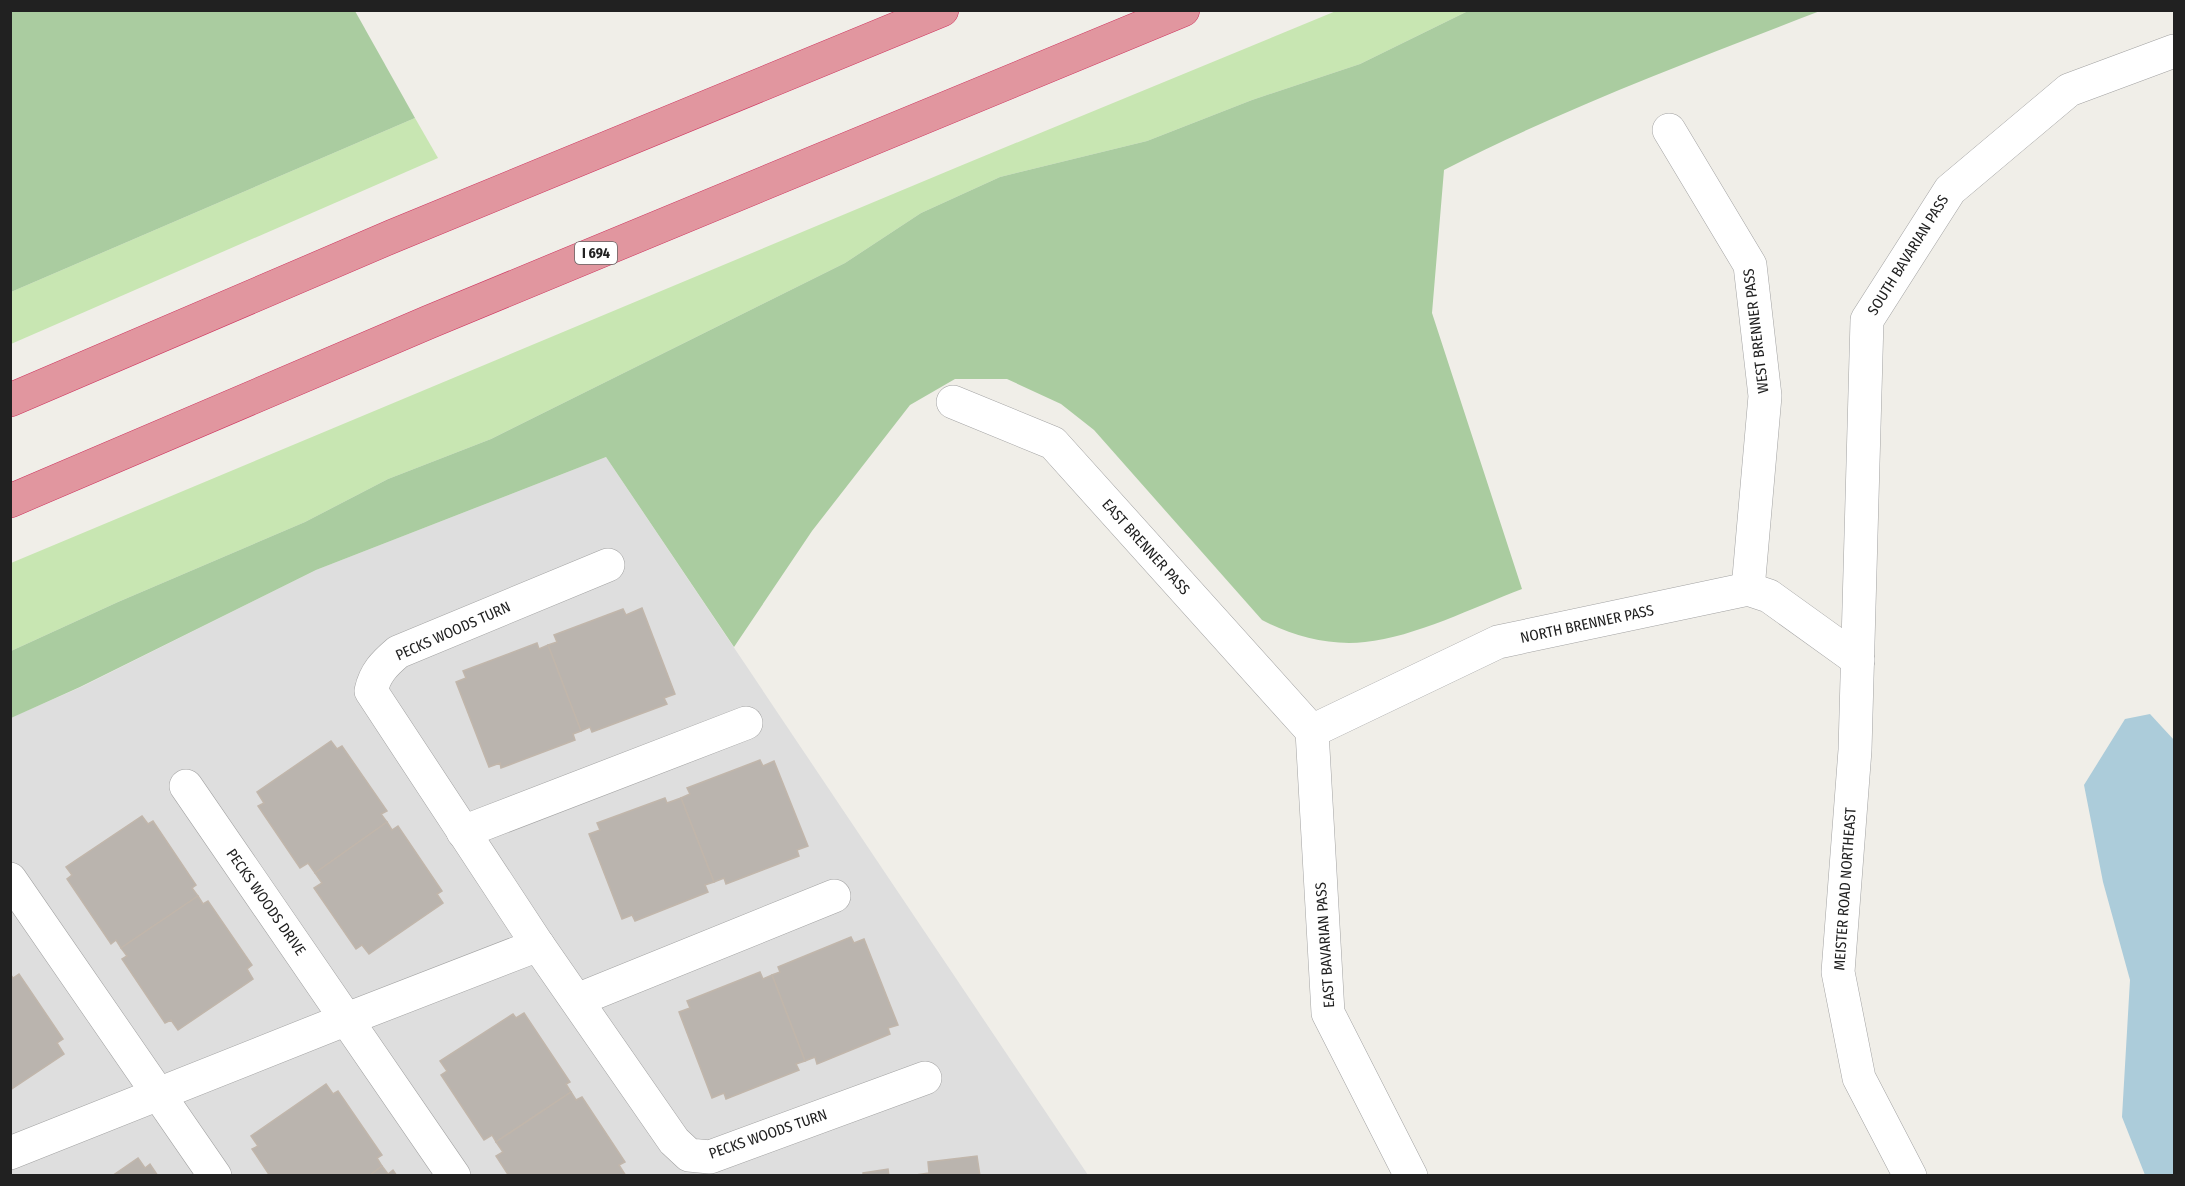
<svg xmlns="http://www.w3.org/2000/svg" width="2185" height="1186" font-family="'Fira Sans Condensed',sans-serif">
  <rect width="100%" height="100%" fill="#f0eee8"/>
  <path fill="#dedede" d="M606 457 1088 1175H11L10 718 81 687 316 570Z"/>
  <g fill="#c8e6b2">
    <path d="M1336 11H1468L1360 64 1252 100 1147 141 1000 177 921 213 845 263 491 439 388 479 305 522 118 602 11 651V563L960 166Z"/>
    <path d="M415 118 438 158 11 344V292Z"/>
  </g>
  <g fill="#aacca0">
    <path d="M11 10 355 11 415 118 11 292Z"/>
    <path d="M1468 11H1820C1693 60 1565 108 1444 170L1432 313 1522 589C1474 607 1415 637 1365 642 1330 646 1292 636 1262 620L1094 430 1061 404 1007 379H955L910 405 812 531 734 647 606 457 316 570 80 687 11 718V651L118 602 305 522 388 479 491 439 845 263 921 213 1000 177 1147 141 1252 100 1360 64Z"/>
  </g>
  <path fill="#acccda" d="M2150 714 2174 740V1175H2145L2122 1117 2130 980 2103 882 2084 785 2125 719Z"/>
  <g fill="#bab4ae" stroke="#c1b6ab" stroke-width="1.5">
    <path d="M642 608 675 694 664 698 667 704 592 732 590 727 581 731 548 645 557 642 554 635 623 609 626 615Z"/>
    <path d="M537 643 539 649 548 645 581 731 573 734 575 740 501 768 500 763 489 767 456 682 466 678 463 671Z"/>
    <path d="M331 741 337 749 342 746 387 811 381 814 387 822 315 873 308 863 300 868 258 806 264 803 257 792Z"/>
    <path d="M760 760 763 766 774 761 808 846 797 850 799 856 726 884 724 878 714 882 681 798 690 794 687 788Z"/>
    <path d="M665 798 667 803 681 798 714 882 705 885 708 892 635 921 632 915 622 919 589 834 600 830 597 823Z"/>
    <path d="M142 816 148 824 153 821 196 885 192 888 198 896 121 948 116 940 111 944 67 879 72 875 66 867Z"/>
    <path d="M387 822 392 830 398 826 442 891 437 894 443 903 369 954 362 945 356 949 314 888 322 883 315 873Z"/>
    <path d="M198 896 203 904 208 901 252 965 247 969 253 979 178 1030 171 1020 165 1023 122 959 127 956 121 948Z"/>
    <path d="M851 937 854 943 864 939 898 1025 888 1028 890 1034 817 1064 815 1057 805 1061 772 975 780 972 778 967Z"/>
    <path d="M760 972 763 979 772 975 805 1061 796 1064 799 1070 726 1099 724 1093 712 1098 679 1012 690 1008 687 1001Z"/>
    <path d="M10 974 13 978 19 974 63 1039 57 1043 64 1054 10 1090Z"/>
    <path d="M524 1013 570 1082 566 1084 571 1092 496 1142 492 1135 484 1140 441 1075 447 1071 440 1061 513 1014 516 1018Z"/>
    <path d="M326 1084 333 1094 338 1091 382 1155 377 1158 382 1166 369 1176H270L252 1149 258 1146 251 1136Z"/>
    <path d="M571 1092 576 1100 582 1097 625 1162 619 1165 626 1176H509L496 1156 503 1152 496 1142Z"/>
    <path d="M977 1156 980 1176H909L929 1173 928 1162Z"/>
    <path d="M138 1158 145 1168 150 1164 158 1176H112Z"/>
    <path d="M382 1166 388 1174 393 1170 397 1176H369Z"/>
    <path d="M888 1169 889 1176H863V1173Z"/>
  </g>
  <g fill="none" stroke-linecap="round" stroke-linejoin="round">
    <g stroke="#a2a2a2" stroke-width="34">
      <g id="minor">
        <path d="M1669 130 1750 265 1765 396 1748 589"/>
        <path d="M953 402 1053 443 1312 731"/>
        <path d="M608 565 398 652C384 664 375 673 371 691L538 945 674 1141 689 1155 710 1157 925 1078"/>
        <path d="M1312 731 1498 642 1748 589 1769 596 1858 660"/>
        <path d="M1312 731 1328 1013 1411 1176"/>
        <path d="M186 786 454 1176"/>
        <path d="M463 832 746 723"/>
        <path d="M10 879 215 1176"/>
        <path d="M577 1000 834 896"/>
        <path d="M10 1153 347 1019 538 945"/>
        <path d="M1910 1176 1859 1078 1838 972 1855 750 1867 320 1950 190 2069 90 2174 51"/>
      </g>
    </g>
    <g stroke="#ce355f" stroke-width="34">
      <g id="motorway">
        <path d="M10 400 393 236 942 10"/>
        <path d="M10 501 429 322 1183 10"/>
      </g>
    </g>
    <use href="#minor" stroke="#fff" stroke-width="33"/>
    <use href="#motorway" stroke="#e1969f" stroke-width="33"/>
  </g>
  <g text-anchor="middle" stroke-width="5" stroke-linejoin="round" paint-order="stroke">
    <rect fill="#fff" stroke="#646464" stroke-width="1.5" x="575" y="242" width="42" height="22" rx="4.5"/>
    <g font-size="14" font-weight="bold" fill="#212121">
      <text x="596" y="258">I 694</text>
    </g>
    <g font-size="15" fill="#212121" stroke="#fff">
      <text transform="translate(1908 255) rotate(-58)" y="5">SOUTH BAVARIAN PASS</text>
      <text transform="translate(1756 331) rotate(-97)" y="5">WEST BRENNER PASS</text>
      <text transform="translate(1146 547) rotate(48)" y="5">EAST BRENNER PASS</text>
      <text transform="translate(1587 624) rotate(-12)" y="5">NORTH BRENNER PASS</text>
      <text transform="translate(453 631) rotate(-24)" y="5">PECKS WOODS TURN</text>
      <text transform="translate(1845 889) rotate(-86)" y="5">MEISTER ROAD NORTHEAST</text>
      <text transform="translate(266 902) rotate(55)" y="5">PECKS WOODS DRIVE</text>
      <text transform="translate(1325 945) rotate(-94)" y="5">EAST BAVARIAN PASS</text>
      <text transform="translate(768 1134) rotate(-19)" y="5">PECKS WOODS TURN</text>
    </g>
  </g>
  <rect width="2185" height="1186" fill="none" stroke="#212121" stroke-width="24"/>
</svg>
